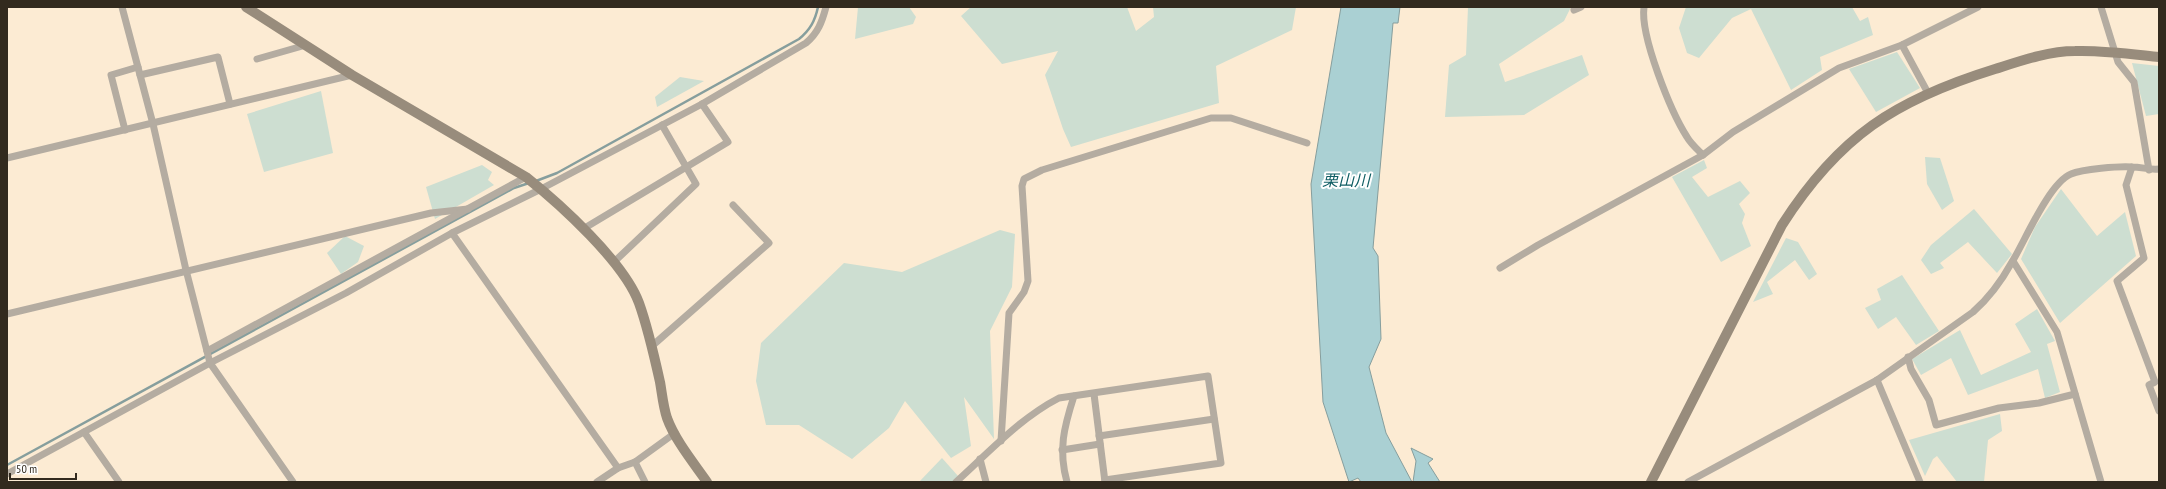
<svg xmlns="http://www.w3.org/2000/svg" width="2166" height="489" font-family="'PT Sans Narrow','Noto Sans JP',sans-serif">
  <rect width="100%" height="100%" fill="#fcebd3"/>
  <g fill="#cdded1">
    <path d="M858 7H909L916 17 913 24 855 39Z"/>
    <path d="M971 7H1127L1136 31 1154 17 1153 7H1296L1292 30 1216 66 1219 103 1071 147 1063 129 1045 75 1058 51 1002 64 961 16Z"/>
    <path d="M1468 7H1571L1564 21 1499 64 1505 82 1582 55 1589 75 1524 115 1445 117 1449 65 1466 55Z"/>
    <path d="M1686 7H1852L1860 21 1868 17 1873 35 1820 57 1822 70 1791 90 1751 9 1732 18 1699 58 1687 53 1679 28Z"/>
    <path d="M1897 52 1920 88 1876 112 1849 69Z"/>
    <path d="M2132 63 2159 66V114L2146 116Z"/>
    <path d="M680 77 704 81 657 107 655 97Z"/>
    <path d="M321 91 333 153 264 172 247 114Z"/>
    <path d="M1925 157 1940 158 1954 201 1942 210 1927 184Z"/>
    <path d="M1704 160 1707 168 1692 177 1708 197 1740 181 1750 193 1739 204 1745 214 1742 223 1751 246 1721 262 1672 177Z"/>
    <path d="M482 165 492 172 488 180 494 185 435 219 426 187Z"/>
    <path d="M2061 189 2097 236 2125 212 2136 256 2060 323 2021 259 2035 227Z"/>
    <path d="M1974 209 2012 254 1997 273 1968 242 1940 263 1944 268 1931 274 1921 260 1931 245Z"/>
    <path d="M1000 230 1015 234 1012 287 990 331 994 439 964 397 971 446 951 458 905 401 889 428 852 459 799 425H766L756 381 761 343 844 263 902 272Z"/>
    <path d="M345 236 364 246 358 262 341 274 327 253Z"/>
    <path d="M1786 238 1798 242 1817 274 1809 280 1795 260 1767 282 1773 294 1753 302Z"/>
    <path d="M1902 275 1939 331 1916 345 1896 317 1878 329 1865 308 1881 300 1877 289Z"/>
    <path d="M2037 309 2055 341 2047 344 2060 392 2045 398 2038 369 1968 395 1951 358 1921 375 1912 359 1960 330 1981 375 2031 352 2015 324Z"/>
    <path d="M2000 414 2002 431 1988 440 1984 482H1957L1937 456 1933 459 1925 476 1909 440Z"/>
    <path d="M942 458 958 476 955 482H919Z"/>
  </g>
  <g fill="#aad0d3" stroke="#869e9d">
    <path d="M1341 7H1400L1398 23H1393L1373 248 1378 256 1381 339 1369 367 1386 433 1412 482H1361L1358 478 1349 482 1323 402 1311 184Z"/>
    <path d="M1411 448 1433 459 1428 463 1440 482H1413L1416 461Z"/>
  </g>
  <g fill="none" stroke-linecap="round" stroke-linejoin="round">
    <g stroke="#869e9d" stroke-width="2.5">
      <path d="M536 181 557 173 799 39C810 30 815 21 818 7"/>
      <path d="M7 465 514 188 529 183"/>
    </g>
    <g stroke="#b4aca1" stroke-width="7">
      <path d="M122 7 153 124 186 270 210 363 293 482"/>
      <path d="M1644 7C1640 36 1671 112 1687 137 1691 144 1698 150 1703 155"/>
      <path d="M2101 7 2118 62 2134 82 2149 170"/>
      <path d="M1574 10 1581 7"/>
      <path d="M1902 45 1928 93"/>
      <path d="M257 59 306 45"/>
      <path d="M140 75 218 57 230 104"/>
      <path d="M125 130 111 75 138 67"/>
      <path d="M7 158 352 75"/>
      <path d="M2132 167 2126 185 2144 258 2117 281 2155 382 2149 385 2159 411"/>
      <path d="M583 229 728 142 702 104"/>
      <path d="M452 233 618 468"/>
      <path d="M2013 261 2057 332 2101 482"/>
      <path d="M614 262 696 184 662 125"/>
      <path d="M1500 268 1538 245 1703 155 1733 132 1839 68 1902 45 1978 7"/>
      <path d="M7 314 431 213 468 209"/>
      <path d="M652 346 769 243 733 205"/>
      <path d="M207 351 526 177"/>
      <path d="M1908 357 1911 369 1929 400 1936 425 1999 408 2039 403 2075 394"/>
      <path d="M1877 380 1920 482"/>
      <path d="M1094 394 1105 482"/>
      <path d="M84 432 119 482"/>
      <path d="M1099 436 1214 419"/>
      <path d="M1001 441 1009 313 1024 292 1028 281 1022 186 1024 179 1042 170 1211 118H1231L1307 143"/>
      <path d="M1062 450 1100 444"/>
      <path d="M980 459 986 482"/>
      <path d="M635 462 645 482"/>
      <path d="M7 474 210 363 346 293 452 233 541 189 702 104 806 43C818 33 822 22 826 7"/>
      <path d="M597 482 618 468 635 462 675 433"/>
      <path d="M956 482C988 453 1020 418 1059 398L1208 376 1221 463 1105 480"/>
      <path d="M1067 482C1058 450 1064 427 1074 396"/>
      <path d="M1688 482 1877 380 1973 312C1989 298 2002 280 2012 262 2025 241 2049 183 2071 174 2082 169 2120 166 2132 167 2142 167 2149 170 2159 169"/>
    </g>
    <g stroke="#988c7c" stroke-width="10">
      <path d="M246 7 352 75 526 177C560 204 624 262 639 303 648 328 654 355 660 382 662 393 663 406 667 418 675 440 693 462 707 482"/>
      <path d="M1651 482 1782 225C1839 136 1895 100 1995 69 2020 61 2048 51 2075 51 2103 50 2131 54 2159 57"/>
    </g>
  </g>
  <g text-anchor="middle" stroke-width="4" stroke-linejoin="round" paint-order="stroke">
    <g font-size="16" font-style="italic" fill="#105e64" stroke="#fff">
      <text x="1346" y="186">栗山川</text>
    </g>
  </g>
  <rect width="2166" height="489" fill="none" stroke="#322a1e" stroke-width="16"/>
  <path d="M10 473v6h66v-6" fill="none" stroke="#322a1e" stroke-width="2"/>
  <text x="16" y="473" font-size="12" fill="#322a1e" stroke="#ffffff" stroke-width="3" paint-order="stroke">50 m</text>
</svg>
